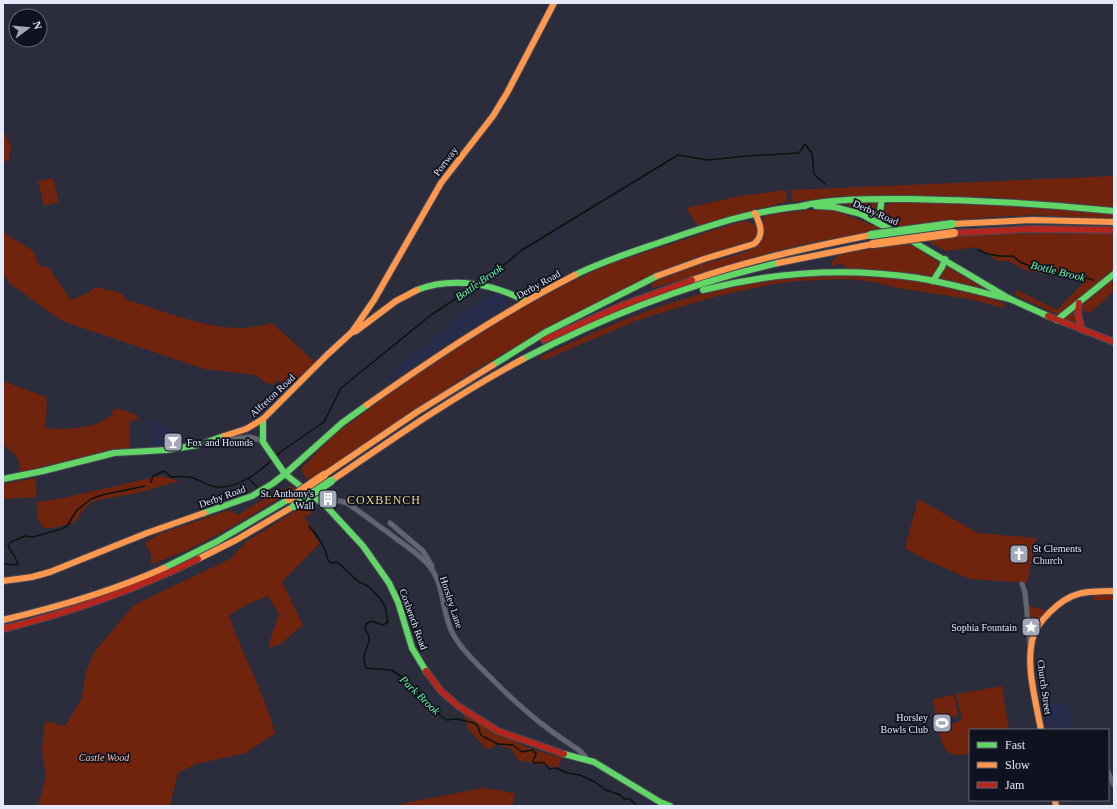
<svg xmlns="http://www.w3.org/2000/svg" width="1117" height="809" font-family="'Times New Roman',serif">
  <rect width="100%" height="100%" fill="#2b2d3c"/>
  <g fill="#282c4c">
    <path d="M495 292 505 296 506 305 391 380 399 366 465 313Z"/>
    <path d="M150 420 171 428 182 437 183 445 150 449Z"/>
    <path d="M1069 703 1072 730H1045L1042 705Z"/>
  </g>
  <g fill="#70230d">
    <path d="M3 133H5L11 147 9 159 3 164Z"/>
    <path d="M1114 176V208L989 197 842 196 792 202 791 190Z"/>
    <path d="M53 178 59 202 44 206 38 181Z"/>
    <path d="M786 190 787 202C757 209 728 216 698 227L686 208 740 196Z"/>
    <path d="M877 202 875 217 846 205V203Z"/>
    <path d="M891 202H962L1114 213V219L1034 215 979 218 897 227 882 220 884 207Z"/>
    <path d="M808 210H830L839 212 880 228C853 237 824 239 797 246 748 257 701 275 653 288L651 286 655 281C669 276 682 270 696 266 713 260 747 255 760 243 771 233 758 223 765 215Z"/>
    <path d="M747 221 756 225C758 232 757 236 752 242L697 257 651 275 520 344 475 370 330 467 309 480 305 477 301 469 335 434 414 376 482 331 559 288 606 265 739 222Z"/>
    <path d="M3 230 9 236 33 251 39 265 49 268 71 300 90 292 95 287 121 293 127 300C161 310 206 329 242 328 252 328 262 325 272 323L317 364 286 388 278 380 273 384 266 383 255 375 204 369 62 321 9 283 3 273Z"/>
    <path d="M1041 233 1114 234V271L1060 314H1056L1015 295 1017 290 1057 310 1085 281 1075 277 1033 272 1023 269 1008 261H998L977 247 946 251 927 241 959 236Z"/>
    <path d="M909 243 938 262C940 269 935 274 929 278L847 269 842 264 832 266V261L841 253Z"/>
    <path d="M946 266 948 267 991 293 937 279Z"/>
    <path d="M857 275 907 279 980 294 1005 304 1003 308 969 299 897 288 873 282 847 279 797 281 773 284 718 296 657 314 633 322 542 361 540 357C601 329 665 300 731 287 753 283 777 278 800 277 819 276 838 276 857 275Z"/>
    <path d="M1114 278V291L1090 313 1083 310V305Z"/>
    <path d="M1075 310 1077 324 1064 319Z"/>
    <path d="M3 381 46 397 47 408 45 428C63 430 95 429 109 417 112 415 113 411 114 409H119L135 414 139 420 129 421V449L115 450 20 472 18 458 3 444Z"/>
    <path d="M159 476 170 478 179 481 137 493 93 501 84 509 75 522C64 525 53 530 42 527L38 519 37 502 63 498Z"/>
    <path d="M35 478 37 497 3 499V484Z"/>
    <path d="M291 486 295 489C262 509 229 529 194 547 180 554 165 558 151 565V555L145 543 159 534 229 510 238 515 263 499Z"/>
    <path d="M918 499 978 533 1036 538 1027 583 970 579 926 560 905 548Z"/>
    <path d="M311 501 314 506 312 513 305 517 315 537 320 543 282 582 303 625 279 645 269 648 271 637 279 614 268 596 250 603 229 615C242 655 264 692 275 733L246 753 196 764 178 773 170 806H38L46 776 42 750 45 721 65 726 81 700 87 669 95 651 133 606 144 600 230 559 247 541Z"/>
    <path d="M1094 594H1114V600H1093Z"/>
    <path d="M1029 606 1048 611 1035 624 1033 629H1030Z"/>
    <path d="M1002 686 1009 730H970V753C945 760 943 748 938 727L958 722 962 719 956 694Z"/>
    <path d="M954 695 958 716 937 720 933 699Z"/>
    <path d="M463 713C494 731 526 751 562 757L558 768 518 760 511 749 496 744 493 748 486 749 468 729Z"/>
    <path d="M482 788 499 790 515 794 512 806H391Z"/>
  </g>
  <g fill="none" stroke-linecap="round" stroke-linejoin="round">
    <g stroke="#08140e" stroke-width="1.5">
      <path d="M978 250C990 256 1000 257 1013 256L1020 262 1032 267H1038L1057 274 1064 272 1093 280"/>
      <path d="M480 283 494 273 522 250 678 155 708 160 747 156 799 153 805 144 812 153 814 174 825 184"/>
      <path d="M1113 284 1114 285"/>
      <path d="M276 456 283 450 324 422 341 388 431 315 475 286"/>
      <path d="M248 478 257 487"/>
      <path d="M151 482 153 476 164 471 171 477C177 477 184 476 190 477 199 479 208 486 216 487 236 489 258 473 272 460"/>
      <path d="M309 526C317 535 326 548 328 560L331 563 337 562 359 582 368 586 379 597 385 606 388 622 383 625 371 621 366 624 365 629C377 645 358 649 366 668L391 670 404 678 412 685 419 694 422 701 446 720 457 719 474 723 477 725 481 735 484 737 498 744 513 745 522 752 533 750 536 754 533 761 534 763C544 762 544 761 549 769L556 768 567 773 580 775 595 782 606 790 620 795 624 799H630L637 806"/>
      <path d="M3 564 18 565C17 558 10 552 8 545L11 542 25 536 33 537 61 529 67 526 77 510 91 499 102 495 145 486"/>
    </g>
    <g stroke="#464956" stroke-width="6">
      <g id="street">
        <path d="M227 437 230 439 251 437 262 441"/>
        <path d="M327 507C334 499 338 500 347 503 363 514 379 526 394 537 407 547 421 555 431 568 444 586 442 612 452 632 460 649 483 670 497 684 518 705 542 726 567 742 574 747 584 752 587 760"/>
        <path d="M390 523 423 551 432 566 431 569"/>
        <path d="M1022 584 1025 592 1030 645"/>
        <path d="M1108 772 1114 785"/>
      </g>
    </g>
    <g stroke="#464956" stroke-width="8">
      <g id="fast">
        <path d="M801 206C837 198 874 199 910 199 978 200 1046 204 1114 211"/>
        <path d="M816 206 834 207 861 214 912 241 1010 299 1048 316"/>
        <path d="M878 223 882 199"/>
        <path d="M575 275C603 261 632 252 661 242 709 226 754 210 805 206"/>
        <path d="M933 281 942 267 945 259"/>
        <path d="M417 290C453 276 493 284 526 301"/>
        <path d="M703 290C774 272 845 267 918 278 949 283 979 292 1010 299"/>
        <path d="M1057 320 1114 274"/>
        <path d="M523 359C603 317 690 283 778 263"/>
        <path d="M493 365 546 332 657 276"/>
        <path d="M263 419V442L285 474 327 507 363 546 389 583 398 602 412 648 426 671"/>
        <path d="M3 479 43 471 114 453 166 450 198 445 224 436"/>
        <path d="M204 513 252 496 272 484 285 474 342 423 367 405"/>
        <path d="M164 568 216 542 289 499"/>
        <path d="M564 754 594 762 660 802 670 806"/>
      </g>
    </g>
    <g stroke="#464956" stroke-width="8">
      <g id="slow">
        <path d="M952 224 1032 220 1114 222"/>
        <path d="M778 263 873 244"/>
        <path d="M657 276 704 259 754 244C765 235 760 224 755 213"/>
        <path d="M692 280C750 260 810 247 871 235"/>
        <path d="M352 332 374 300 441 183 493 116 507 93 554 3"/>
        <path d="M367 405C435 357 501 313 575 275"/>
        <path d="M224 436 246 429 263 419 327 355 352 332 356 331 396 301 417 290"/>
        <path d="M324 475 417 412 493 365"/>
        <path d="M331 481C394 438 456 395 523 359"/>
        <path d="M198 559 236 540 294 506"/>
        <path d="M3 581 32 577 50 572 147 533 204 513"/>
        <path d="M3 620C58 607 113 591 164 568"/>
        <path d="M1041 730C1036 701 1024 662 1034 634 1037 625 1044 618 1050 612 1071 591 1086 591 1114 591"/>
        <path d="M1055 800 1056 806"/>
      </g>
    </g>
    <g stroke="#464956" stroke-width="8">
      <g id="jam">
        <path d="M954 233 1032 229 1114 230"/>
        <path d="M1079 303 1078 314 1082 330"/>
        <path d="M1048 316 1114 342"/>
        <path d="M544 340 623 305 692 280"/>
        <path d="M3 629C72 612 135 590 198 559"/>
        <path d="M426 671 441 691 458 706 498 731 564 754"/>
      </g>
    </g>
    <use href="#street" stroke="#636571" stroke-width="4.5"/>
    <use href="#fast" stroke="#63d668" stroke-width="6"/>
    <use href="#slow" stroke="#ff974d" stroke-width="6"/>
    <use href="#jam" stroke="#b3261e" stroke-width="6"/>
    <g stroke="#464956" stroke-width="10" stroke-linecap="butt">
      <g id="fast-bridge">
        <path d="M871 235 952 224"/>
        <path d="M294 506 331 481"/>
      </g>
    </g>
    <g stroke="#464956" stroke-width="10" stroke-linecap="butt">
      <g id="slow-bridge">
        <path d="M873 244 954 233"/>
        <path d="M289 499 324 475"/>
      </g>
    </g>
    <use href="#fast-bridge" stroke="#63d668" stroke-width="8"/>
    <use href="#slow-bridge" stroke="#ff974d" stroke-width="8"/>
  </g>
  <defs>
    <g id="bar-square" transform="scale(1)"><rect x="-9" y="-9" width="18" height="18" rx="4" fill="#a3a7b9" stroke="#0f121f"/><path d="M-6-5H6L.8 .8V4.5H3.5V6h-7V4.5H-.8V.8Z" fill="#fff"/></g>
    <g id="building-square" transform="scale(1)"><rect x="-9" y="-9" width="18" height="18" rx="4" fill="#a3a7b9" stroke="#0f121f"/><path d="M-4-6H4V6H1V3H-1V6H-4ZM-2.5-4.3h1.7v1.8h-1.7ZM.8-4.3h1.7v1.8H.8ZM-2.5-1h1.7V.8h-1.7ZM.8-1h1.7V.8H.8Z" fill="#fff"/></g>
    <g id="church-square" transform="scale(1)"><rect x="-9" y="-9" width="18" height="18" rx="4" fill="#a3a7b9" stroke="#0f121f"/><path d="M-1.2-6h2.4v3.5h3.3v2.4h-3.3V6h-2.4V-.1h-3.3v-2.4h3.3Z" fill="#fff"/></g>
    <g id="sight-square" transform="scale(1)"><rect x="-9" y="-9" width="18" height="18" rx="4" fill="#a3a7b9" stroke="#0f121f"/><path d="M0-6L1.8-2.2L6-1.7L2.9 1.2L3.7 5.4L0 3.3L-3.7 5.4L-2.9 1.2L-6-1.7L-1.8-2.2Z" fill="#fff"/></g>
    <g id="stadium-square" transform="scale(1)"><rect x="-9" y="-9" width="18" height="18" rx="4" fill="#a3a7b9" stroke="#0f121f"/><path d="M0-5a6.5 5 0 1 0 0 10a6.5 5 0 1 0 0-10ZM-3.5-1.8h7v3.6h-7Z" fill="#fff"/></g>
  </defs>
  <g fill-rule="evenodd">
    <use href="#bar-square" x="173" y="442"/>
    <use href="#building-square" x="328" y="499"/>
    <use href="#church-square" x="1019" y="554"/>
    <use href="#sight-square" x="1031" y="627"/>
    <use href="#stadium-square" x="942" y="723"/>
  </g>
  <g text-anchor="middle" stroke-width="3.5" stroke-linejoin="round" paint-order="stroke">
    <g font-size="10" fill="#e4e9fc" stroke="#0f121f">
      <text transform="translate(445 161) rotate(-53)" y="4">Portway</text>
      <text transform="translate(876 212) rotate(24)" y="4">Derby Road</text>
      <text transform="translate(538 284) rotate(-29)" y="4">Derby Road</text>
      <text transform="translate(272 395) rotate(-43)" y="4">Alfreton Road</text>
      <text transform="translate(222 496) rotate(-20)" y="4">Derby Road</text>
      <text transform="translate(452 602) rotate(72)" y="4">Horsley Lane</text>
      <text transform="translate(414 619) rotate(70)" y="4">Coxbench Road</text>
      <text transform="translate(1045 687) rotate(82)" y="4">Church Street</text>
    </g>
    <g font-size="10" fill="#e4e9fc" stroke="#0f121f" text-anchor="end">
      <text x="187" y="446" text-anchor="start">Fox and Hounds</text>
      <text x="314" y="497">St. Anthony's<tspan x="314" dy="12">Wall</tspan></text>
      <text x="1033" y="552" text-anchor="start">St Clements<tspan x="1033" dy="12">Church</tspan></text>
      <text x="1017" y="631">Sophia Fountain</text>
      <text x="928" y="721">Horsley<tspan x="928" dy="12">Bowls Club</tspan></text>
    </g>
    <g font-size="10" font-style="italic" fill="#f7beaf" stroke="#0f121f">
      <text x="104" y="761">Castle Wood</text>
    </g>
    <g font-size="11" font-style="italic" fill="#68fca8" stroke="#0f121f">
      <text transform="translate(1058 271) rotate(14)" y="4">Bottle Brook</text>
      <text transform="translate(479 282) rotate(-35)" y="4">Bottle Brook</text>
      <text transform="translate(420 695) rotate(44)" y="4">Park Brook</text>
    </g>
    <g font-size="12" letter-spacing="1" fill="#e9d587" stroke="#0f121f">
      <text x="384" y="504">COXBENCH</text>
    </g>
  </g>
  <rect width="1117" height="809" fill="none" stroke="#e4e9fc" stroke-width="8"/>
  <rect x="969" y="729" width="140" height="72" fill="#0f121f" stroke="#646877"/>
  <rect x="977" y="742" width="20" height="6" fill="#63d668" stroke="#646877"/>
  <text x="1005" y="749" font-size="12" fill="#e4e9fc">Fast</text>
  <rect x="977" y="762" width="20" height="6" fill="#ff974d" stroke="#646877"/>
  <text x="1005" y="769" font-size="12" fill="#e4e9fc">Slow</text>
  <rect x="977" y="782" width="20" height="6" fill="#b3261e" stroke="#646877"/>
  <text x="1005" y="789" font-size="12" fill="#e4e9fc">Jam</text>
  <g transform="translate(28 28) rotate(74)"><circle r="19" fill="#0f121f" stroke="#646877"/>
  <path d="M0-3L7 15L0 10L-7 15Z" fill="#a3a7b9"/>
  <text y="-6" font-size="11" font-weight="bold" text-anchor="middle" fill="#e4e9fc">N</text>
  </g>
</svg>
